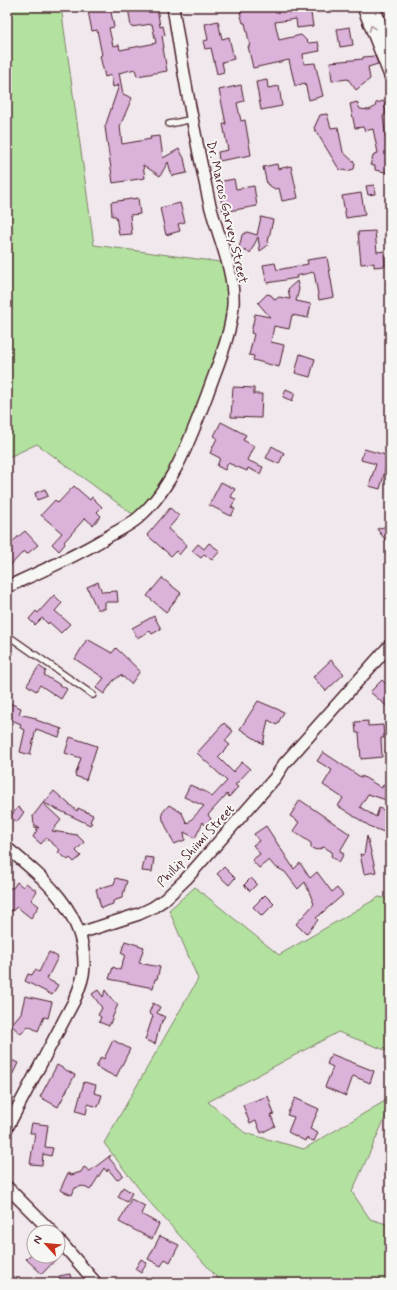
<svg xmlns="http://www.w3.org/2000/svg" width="397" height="1290" font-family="Mynerve,sans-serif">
  <rect width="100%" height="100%" fill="#f0e8ed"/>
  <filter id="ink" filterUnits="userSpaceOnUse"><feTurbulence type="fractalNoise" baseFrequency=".025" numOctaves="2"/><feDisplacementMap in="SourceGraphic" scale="8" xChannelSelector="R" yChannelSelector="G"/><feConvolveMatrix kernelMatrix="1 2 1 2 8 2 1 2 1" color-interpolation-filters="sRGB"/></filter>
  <g filter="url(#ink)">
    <g fill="#b3e2a0" stroke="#7e8066">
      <path d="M7 7H61L94 245 227 263 233 305 186 448 138 518 37 444 7 458Z"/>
      <path d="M195 887 279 955 379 897 390 899V1052L338 1032 208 1102 245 1133 304 1149 390 1098V1107L352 1192 370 1219 390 1225V1283H222L146 1198 104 1143 198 979 169 910Z"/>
    </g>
    <g fill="#dab2da" stroke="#4a1f2b">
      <path d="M95 7H110L114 27 109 28 113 46 119 45 120 50 156 43 152 24 131 27 128 7H137L138 9 157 7 160 27 163 26 165 35 162 36 164 48H163L167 71 137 76 135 69 119 73 123 94 132 98 120 126 122 144 151 139 150 137 160 136 163 158 179 149 184 158 187 173 172 176 168 162 160 176 143 165 145 178 113 183 105 127 119 85 113 87 111 75 105 77 100 56 102 55 97 30 92 31 88 11 95 10Z"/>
      <path d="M263 7H310L313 26 297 28 296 19 275 22 279 40 301 35 309 43 318 42 320 51 303 54 304 64 315 63 323 96 309 100 305 83 295 86 289 60 253 68 248 46H250L245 23H243L240 12Z"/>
      <path d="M218 21 222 39 229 37 234 59 222 62 224 72 217 74 211 48 205 49 203 41 208 40 205 24Z"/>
      <path d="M350 27 353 45 340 47 337 29Z"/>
      <path d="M375 56 378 64 368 67 370 79 356 90 348 79 332 81 330 62 363 59V57Z"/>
      <path d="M267 80 268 88 279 86 282 106 261 110 256 82Z"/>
      <path d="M241 85 244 101 237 103 241 121 245 120 251 155 219 161 218 152 228 150 223 124H226L219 90Z"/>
      <path d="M384 101 386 114 383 116 386 139 390 138V173L375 170V166L370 165 374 154 378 153 373 129 365 131 363 127 355 128 350 104 357 102 360 109 369 110 375 107 376 103Z"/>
      <path d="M327 114 331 128 338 127 343 152 355 163 354 169 347 171 339 169 314 128 320 115Z"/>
      <path d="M277 164 278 169 291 166 298 198 282 201 279 188 275 189 267 184 263 167Z"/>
      <path d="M234 179 236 189 254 186 257 206 223 212 218 182Z"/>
      <path d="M374 185 375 194 368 195 366 186Z"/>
      <path d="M361 193 365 215 346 218 342 196Z"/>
      <path d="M138 198 140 214 130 215 132 234 119 235 116 216H112L111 202Z"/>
      <path d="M180 203 185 222 178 224 180 231 166 235 160 208Z"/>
      <path d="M261 217 273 220 267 246 260 251 258 237 250 253 239 248 242 235 247 232 257 235Z"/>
      <path d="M375 231 377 252 384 251 385 266 374 267V263L361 264 358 232Z"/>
      <path d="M327 257 334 297 319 300 314 272 296 276 297 278 267 283 263 265 275 263 277 270 308 264 307 260Z"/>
      <path d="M297 281 299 289 296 301 311 304 308 318 292 315 289 329 274 326 271 342 284 345 279 367 253 360 254 356 249 355 254 334 251 333 255 314 270 317 258 303 267 294 271 295 275 300 279 297 290 299 288 289Z"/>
      <path d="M300 354 315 359 310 377 295 373Z"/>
      <path d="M233 387 254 388V394H262L261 418 231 417Z"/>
      <path d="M286 389 295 393 292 401 283 397Z"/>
      <path d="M221 422 246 435 243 440 254 446 247 460 263 467 260 474 248 468 247 471 228 463 225 470 217 466 220 458 210 453 217 438 214 436Z"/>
      <path d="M272 446 284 453 279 464 266 458Z"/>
      <path d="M364 449 389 456 380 489 369 486 376 464 361 460Z"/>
      <path d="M221 482 235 489 231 497 236 499 231 507 235 509 231 516 209 505Z"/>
      <path d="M74 486 90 500 92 497 102 507 97 512 101 516 93 525 85 518 64 542 65 544 59 551 52 544 62 533 41 515 55 500 58 503Z"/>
      <path d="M45 489 48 496 37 500 35 493Z"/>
      <path d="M170 508 179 516 168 529 187 545 179 555 176 551 171 556 147 535Z"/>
      <path d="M390 525V546L377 529Z"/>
      <path d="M25 531 38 545 27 554 24 551 7 569V546Z"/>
      <path d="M209 543 220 551 212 560 204 554 201 558 192 551 198 544 204 549Z"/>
      <path d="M162 578 181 593 166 612 147 596Z"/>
      <path d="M98 582 102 592 117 591 118 602H105V609H97L87 587Z"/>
      <path d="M54 595 62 603 55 611 70 624 61 633 49 622 48 624 42 618 35 625 29 619 36 611 38 613Z"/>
      <path d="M154 616 161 629 152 634 150 631 137 638 132 628Z"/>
      <path d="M87 639 112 653 116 648 140 671 131 684 121 675 113 681 104 694 96 688 104 678 75 659Z"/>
      <path d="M331 660 344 674 326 691 313 677Z"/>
      <path d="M39 666 46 671 44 675 67 689 61 699 40 685 36 691 27 685Z"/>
      <path d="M382 680 390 688V709L370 692Z"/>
      <path d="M258 701 284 712 277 725 268 720 263 744 240 729Z"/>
      <path d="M7 702 21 708 19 714 36 718V720L62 729 59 737 36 729 30 755 20 752 25 730 20 728 21 724 7 718Z"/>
      <path d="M368 721V726L383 725 384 738H381L382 757 361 759 359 733H356L355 722Z"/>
      <path d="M224 723 233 731 225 741 230 745 218 757 233 772 242 762 250 769 235 785 238 787 229 797 227 794 208 815 211 819 205 825 203 822 195 838 184 832 185 840 174 844 163 820 162 813 169 805 182 813 187 824 204 806 184 797 190 785 206 792 212 797 227 781 197 753Z"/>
      <path d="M70 737 97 746 86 780 75 776 81 758 65 753Z"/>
      <path d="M323 752 362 778V776L382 788 383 785 390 787 386 800 368 794 360 807 376 817 379 808 390 813V817L384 832 371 827 338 806 343 798 323 785 332 770 317 761Z"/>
      <path d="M54 791 77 811 78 808 93 815 90 822 92 823 90 825 44 803Z"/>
      <path d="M300 800 350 834 340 851 344 854 339 862 331 856 332 852 324 847 317 850 311 848V843L293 831 299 822 290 816Z"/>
      <path d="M43 803 61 820 52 831 77 835 84 842 76 851 81 856 74 862 70 858 68 860 58 852 60 850 46 838 41 844 33 837 37 830 34 827 39 828 34 824 33 816Z"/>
      <path d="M18 807 24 812 17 822 10 817Z"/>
      <path d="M266 826 294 869 300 863 310 878 317 872 332 892 337 888 343 895 316 918 318 920 306 934 296 924 314 904 305 882 298 889 285 872 274 866 269 860 259 868 252 860 260 854 253 845 259 841 254 834Z"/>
      <path d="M367 836 376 872 364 874 360 854 364 855Z"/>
      <path d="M145 857 154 858 152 872 142 871Z"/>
      <path d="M224 867 235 878 229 885 217 874Z"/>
      <path d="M116 878 127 881 122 898 113 901V904L101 908 96 889 114 884Z"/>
      <path d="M251 878 257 884 250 891 244 885Z"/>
      <path d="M17 882 23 887 26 883 37 891 31 900 39 906 31 918 17 907 12 911 7 908V888H13Z"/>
      <path d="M265 895 274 904 262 916 253 907Z"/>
      <path d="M125 941 144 947 139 963 160 967 157 979H155L153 988 109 979 113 967 120 970 125 955 121 953Z"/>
      <path d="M49 952 58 957 47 979 58 985 52 995 25 981 28 974 32 975 35 970 39 972Z"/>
      <path d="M98 990 103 997 105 990 114 1002 118 1004 109 1026 99 1022 101 1017 98 1015 102 1008 92 994Z"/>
      <path d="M25 996 52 1002 48 1018 44 1017 38 1031 28 1026 21 1034 11 1025 21 1013Z"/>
      <path d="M153 1003 160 1007 157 1013 165 1017 160 1025 155 1044 145 1040 153 1016 149 1013Z"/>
      <path d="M113 1040 130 1049 116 1077 96 1067 101 1057 104 1059Z"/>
      <path d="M331 1054 374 1071 370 1083 353 1076 346 1096 325 1087 333 1067 327 1064Z"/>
      <path d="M7 1058 18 1063 7 1086Z"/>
      <path d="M57 1065 75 1075 58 1107 40 1097Z"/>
      <path d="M84 1082 96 1085 94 1093 102 1095 98 1107 88 1104 86 1114 76 1111Z"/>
      <path d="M268 1096 274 1114 271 1115 275 1126 261 1133 256 1121 250 1124 243 1105Z"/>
      <path d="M295 1098 319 1109 310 1129 318 1133 314 1141 306 1138 305 1141 288 1132 294 1117 287 1115Z"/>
      <path d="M32 1123 48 1125 45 1147 53 1148 51 1156 43 1154 42 1165 30 1164 35 1133H30Z"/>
      <path d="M111 1155 109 1158 123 1175 117 1180 108 1169 107 1172 104 1168 90 1190 83 1186 75 1188 72 1195 60 1190 68 1173 71 1175 81 1172 84 1167 90 1171Z"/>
      <path d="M123 1187 132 1193 127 1202 118 1197Z"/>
      <path d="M131 1199 145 1206 141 1214 159 1224 152 1239 119 1222Z"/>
      <path d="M160 1236 179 1245 170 1262 165 1259 161 1266 148 1259Z"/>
      <path d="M32 1253 39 1260 42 1256H59L42 1274 26 1259Z"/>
      <path d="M141 1259 147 1263 141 1273 135 1269Z"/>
      <path d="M70 1274 72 1283H60L59 1276Z"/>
    </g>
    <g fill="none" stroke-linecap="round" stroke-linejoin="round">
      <g stroke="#4a1f2b" stroke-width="8">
        <g id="service">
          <path d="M169 124 193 119"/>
          <path d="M7 635 93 695"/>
        </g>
      </g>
      <g stroke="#4a1f2b" stroke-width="14">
        <g id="minor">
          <path d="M363 7 390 76"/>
          <path d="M374 7 390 48"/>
          <path d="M7 587C42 571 76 556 109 536 119 530 130 525 138 518 173 488 191 437 207 395 217 366 231 336 233 305 235 270 217 235 209 201 195 137 183 72 173 7"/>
          <path d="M7 848C45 879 85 912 84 966 84 978 79 990 74 1001L7 1128"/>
          <path d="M80 933 139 914 152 908 164 900 186 879 275 778 284 764 390 645"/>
          <path d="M7 1187 52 1232"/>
          <path d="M58 1239 96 1283"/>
        </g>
      </g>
      <use href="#service" stroke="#f6f6f2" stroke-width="5.5"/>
      <use href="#minor" stroke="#f6f6f2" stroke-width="11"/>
    </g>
    <defs><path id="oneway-chevron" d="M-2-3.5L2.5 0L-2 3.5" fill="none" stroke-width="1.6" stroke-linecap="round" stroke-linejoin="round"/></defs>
    <use stroke="#a99598" href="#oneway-chevron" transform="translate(372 28) rotate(-111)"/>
  </g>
  <g text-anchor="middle" stroke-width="4" stroke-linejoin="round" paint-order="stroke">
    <g font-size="13" fill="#4a1f2b" stroke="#f6f6f2">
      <text transform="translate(228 212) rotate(77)" y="5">Dr. Marcus Garvey Street</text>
      <text transform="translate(195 845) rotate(-47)" y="5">Phillip Shiimi Street</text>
    </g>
  </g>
  <rect width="397" height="1290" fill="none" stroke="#f6f6f2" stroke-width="24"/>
  <rect x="12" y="12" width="373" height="1266" fill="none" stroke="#4a1f2b" stroke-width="1.5" filter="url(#ink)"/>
  <g transform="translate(46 1244) rotate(297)"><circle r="19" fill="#f6f6f2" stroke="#b1a0a2"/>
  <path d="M0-3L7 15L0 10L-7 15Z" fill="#c8321e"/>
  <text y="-6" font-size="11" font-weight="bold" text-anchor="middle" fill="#4a1f2b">N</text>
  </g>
</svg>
